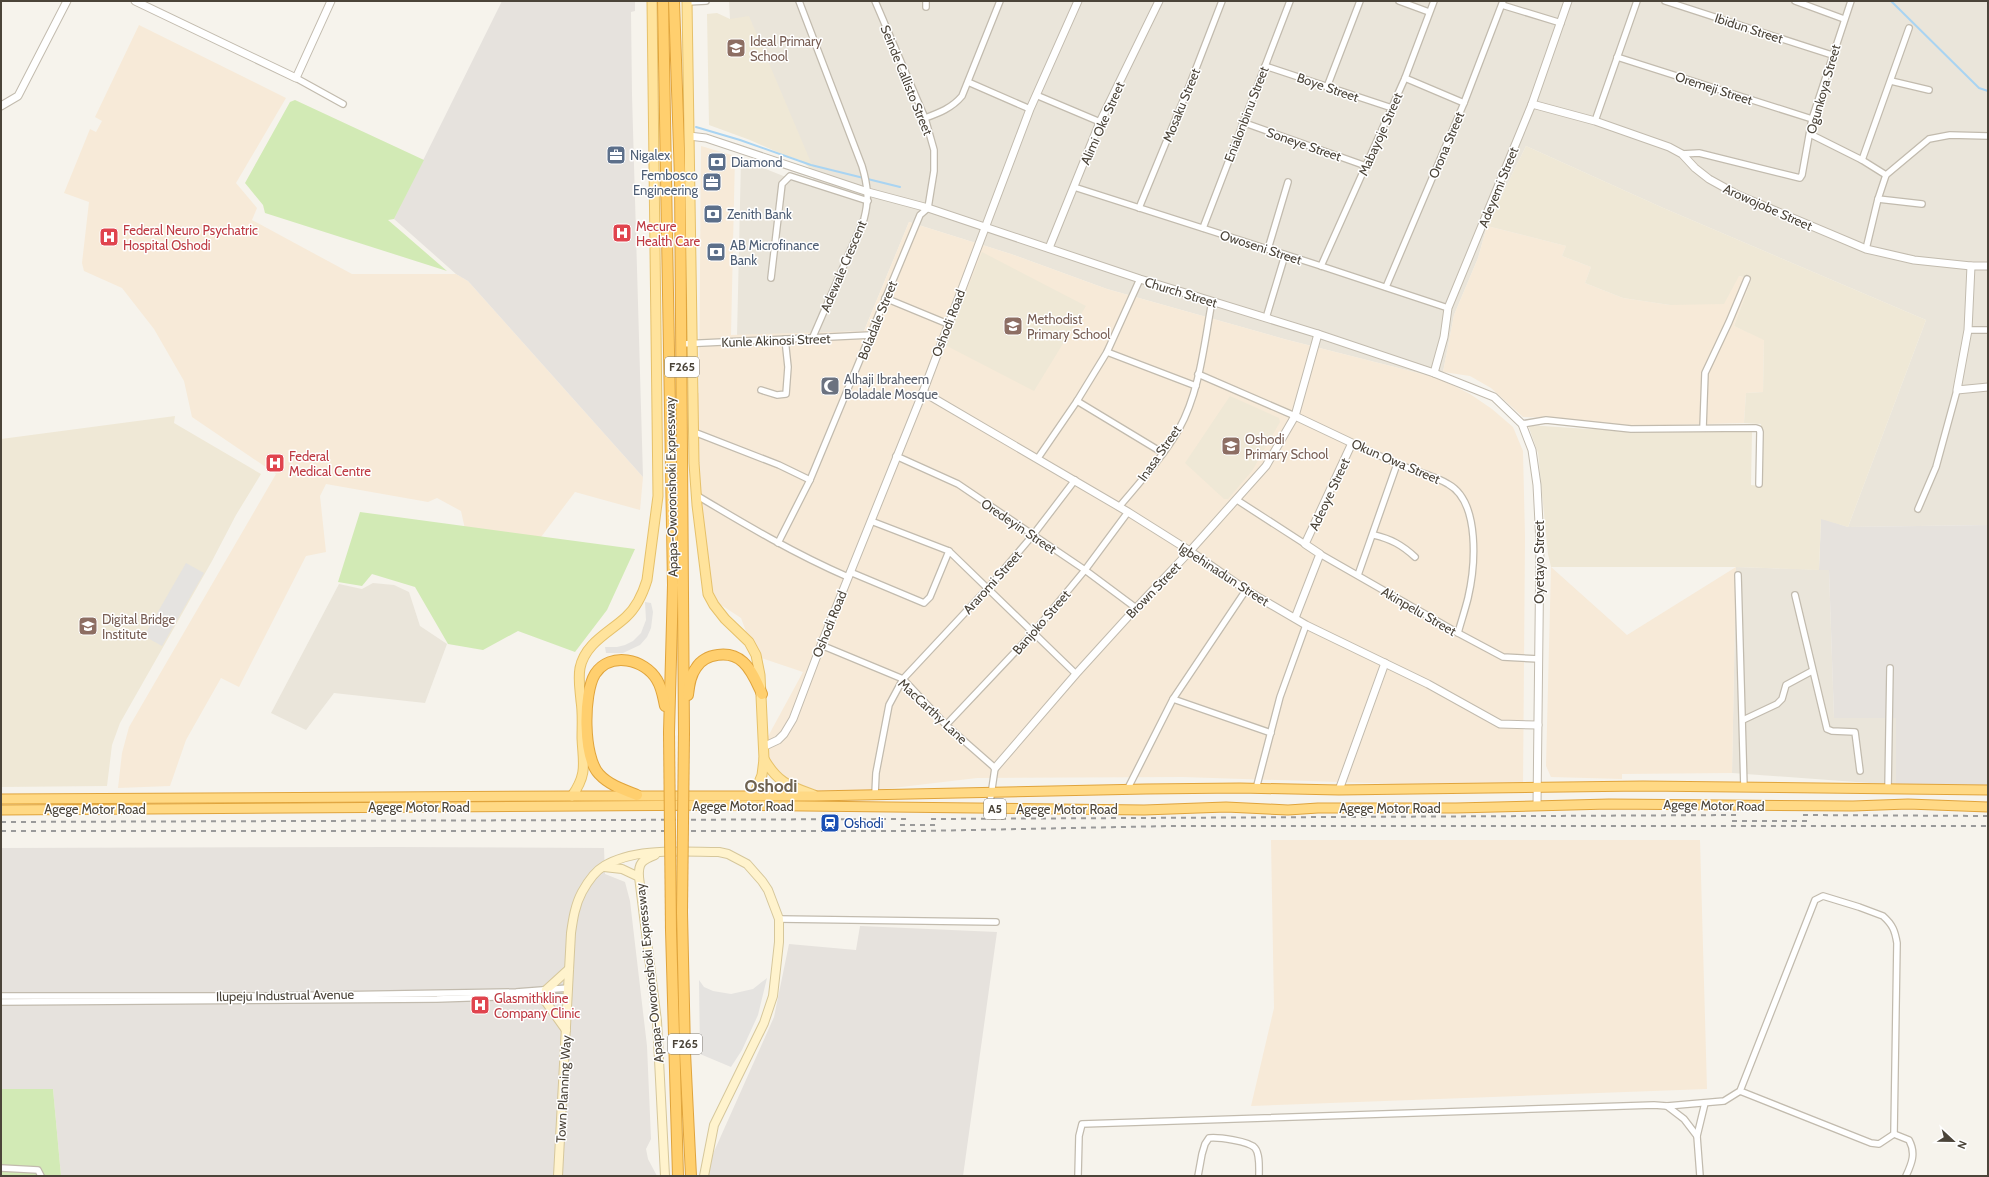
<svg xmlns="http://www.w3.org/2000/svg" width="1989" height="1177" font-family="Cabin,sans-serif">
  <rect width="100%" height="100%" fill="#f6f3ec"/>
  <g fill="#eae5da">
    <path d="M729 1H1988V525L1848 527 1926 320 1661 207 1526 146 1487 226 1478 258 1454 315 1443 372 1438 378 1284 339 1107 289 1011 254 909 222 864 331 737 337 741 159 811 187 815 172 730 19Z"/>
    <path d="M1736 567 1829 570 1834 718H1896V785L1732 773Z"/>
    <path d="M373 583 394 585 409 592 420 626 447 644 425 703 334 693 306 730 271 713 339 584 362 589Z"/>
  </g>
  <g fill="#f7ead8">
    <path d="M139 25 286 98 236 183 257 208 252 220 352 274H456L468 281 643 477 640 510 575 492 535 545 465 529 461 511 437 498 428 502 326 484 320 496 326 552 306 556 239 687 221 678 186 740 170 786 118 788 122 753 129 727 276 474 192 417 184 381 154 329 122 288 84 271 82 263 89 202 64 193 90 129 96 132 102 121 95 117Z"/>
    <path d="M701 146 735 156 731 335 864 331 909 222 1011 254 1107 289 1284 339 1438 378 1470 394 1492 409 1513 427 1523 451 1525 537 1523 788 1183 777 977 778 808 798 759 753 803 672 758 657 752 647 741 618 709 597 700 539 696 393H699Z"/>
    <path d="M1487 226 1566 246 1562 256 1591 267 1585 283 1623 298 1670 305 1739 276 1751 280 1734 326 1764 339 1763 392 1746 393 1744 423 1597 427 1551 418 1523 417 1491 388 1470 376 1443 372 1454 315 1478 258Z"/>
    <path d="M1551 567 1627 635 1736 567 1732 773 1622 774V779L1551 777 1546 766Z"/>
    <path d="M1271 840H1700L1707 1089 1251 1106 1274 1008Z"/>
  </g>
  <g fill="#e6e2dd">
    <path d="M502 1H635V11L631 12 632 95 643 477 468 281 456 274 394 219Z"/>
    <path d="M1821 518 1848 527 1988 525V788L1896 785V718H1834L1829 570H1819Z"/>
    <path d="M396 847 604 848 605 874 625 882 630 901 647 1046 651 1139 646 1149 648 1159 657 1176H61L53 1089H1V848Z"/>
    <path d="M860 926 997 932 963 1176H705L708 1165 774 1017 789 944 856 950Z"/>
  </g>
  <g fill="#efe8d6">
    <path d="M717 13 730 19 749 16 815 172 800 160 784 155 750 140 709 125 707 14Z"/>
    <path d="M1526 146 1661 207 1926 320 1848 527 1821 519 1819 570 1736 567H1551L1548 554 1538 453 1528 425 1588 429 1752 432 1751 485 1761 486V424L1744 423 1746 393 1763 392 1764 340 1734 326 1751 280 1747 278 1739 276 1724 304 1670 305 1623 298 1585 283 1591 267 1562 256 1566 246 1487 226Z"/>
    <path d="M982 252 1086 306 1034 391 945 345Z"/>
    <path d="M1230 396 1279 418 1280 422 1252 471 1228 499H1224L1185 463Z"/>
    <path d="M175 416 174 423 261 474 236 515 212 561 120 723 112 745 107 786 1 787V439Z"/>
  </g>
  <g fill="#d2eab5">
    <path d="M295 100 424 160 394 219 388 220 447 271 265 213 263 205 245 183 290 102Z"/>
    <path d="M360 512 635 549 607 610 575 652 518 631 483 650 448 644 415 587 372 574 362 586 338 582Z"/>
    <path d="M1 1089H53L61 1176H1Z"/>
  </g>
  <g fill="#e5e3e0">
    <path d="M186 563 204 573 162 646 144 636Z"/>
    <path d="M645 602 651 603 653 612 651 628 647 637 640 645 623 653H606L605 647H617L625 645 633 641 641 633 646 620Z"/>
    <path d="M767 978 758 1015 742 1050 731 1067 700 1054 699 980 704 987 713 991 731 994 753 989Z"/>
  </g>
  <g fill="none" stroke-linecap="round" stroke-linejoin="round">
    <g stroke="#a9d4f2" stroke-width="2">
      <path d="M1891 1 1979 88 1988 91"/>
      <path d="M696 127 740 140 811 165 900 187"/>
    </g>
    <g stroke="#c2bbae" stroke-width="8">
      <g id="minor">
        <path d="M799 1 862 166C868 186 869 200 864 219L812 339"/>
        <path d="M926 1V7"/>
        <path d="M1399 1 1429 12"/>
        <path d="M1665 1 1832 55"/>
        <path d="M1795 1 1844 19"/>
        <path d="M687 2 706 1"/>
        <path d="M1502 5 1561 23"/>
        <path d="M1617 57 1812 119"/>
        <path d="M1265 66 1392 108"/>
        <path d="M296 78 343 104"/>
        <path d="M1405 78 1464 103"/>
        <path d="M1891 81 1929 90"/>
        <path d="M968 82 1030 109"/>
        <path d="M1327 87 1360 1"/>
        <path d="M1036 95 1100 122"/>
        <path d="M925 118C939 113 952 108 962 96L1000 1"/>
        <path d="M1595 121 1637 1"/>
        <path d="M1242 122 1366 166"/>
        <path d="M1810 134 1862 160 1886 175"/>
        <path d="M1682 154 1699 153 1800 178 1802 175 1812 119 1851 1"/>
        <path d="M1862 160 1909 28"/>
        <path d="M1074 187 1321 266 1448 308"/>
        <path d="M1878 199 1922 204"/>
        <path d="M1139 208 1190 84 1222 1"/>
        <path d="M1203 228 1290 1"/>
        <path d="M1268 249 1288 182"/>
        <path d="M1866 249 1878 199 1886 175 1929 139 1950 135 1988 136"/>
        <path d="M1321 266 1405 78 1434 1"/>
        <path d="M771 278 782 184 790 176 868 201"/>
        <path d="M1386 287 1464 103 1503 1"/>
        <path d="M885 298 948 324"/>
        <path d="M1266 318 1285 255"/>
        <path d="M1968 330H1988"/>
        <path d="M681 344 871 335"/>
        <path d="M1107 352 1196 386"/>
        <path d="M1198 374 1295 416"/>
        <path d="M761 390 777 395 786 394 788 367 785 339"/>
        <path d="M1077 401 1163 453"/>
        <path d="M1522 424 1546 420 1631 429 1756 428 1759 429 1760 432 1759 484"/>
        <path d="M1703 428 1705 373 1729 322 1747 279"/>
        <path d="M694 432 779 465 810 480"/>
        <path d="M1352 443C1369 451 1386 459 1403 466 1417 472 1435 476 1448 484 1481 502 1475 568 1468 598 1465 610 1461 622 1458 633"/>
        <path d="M896 456 958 484 1085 570 1136 608"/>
        <path d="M1038 458 1077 401 1107 352 1140 279"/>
        <path d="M696 495C746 525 795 554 848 577"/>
        <path d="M1237 500 1305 544"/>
        <path d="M1119 507C1140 482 1163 457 1179 429 1200 391 1204 344 1212 301"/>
        <path d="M1918 509 1936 467 1957 390"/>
        <path d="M871 521 949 551 1076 674"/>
        <path d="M1374 535C1391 539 1402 545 1415 557"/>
        <path d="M778 543 810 480 920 215 928 208 934 171V150L925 118 875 1"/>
        <path d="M1320 554 1458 633 1503 657 1539 659"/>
        <path d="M850 572 924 603 930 597 949 551"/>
        <path d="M1358 575 1397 464"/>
        <path d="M1738 575 1744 788"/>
        <path d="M1795 595 1827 729 1832 731 1855 732 1860 771"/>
        <path d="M821 645 903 679 946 725 995 768 989 809"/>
        <path d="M1173 699 1271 733"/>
        <path d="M1743 720 1777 704 1782 699 1786 685 1812 671"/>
        <path d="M946 725 1033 633 1085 570 1128 512"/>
        <path d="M1256 789 1280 697 1306 625"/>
        <path d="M1888 789 1890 668"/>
        <path d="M1127 790 1173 699 1246 590"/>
        <path d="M875 794 876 773 889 705 903 679 988 588 1033 535 1075 480"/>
        <path d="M779 919 996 922"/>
        <path d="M1 996H270L516 992 568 988"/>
        <path d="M1 1002 437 999 527 996 568 997"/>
        <path d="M1667 1106 1724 1101 1740 1091 1815 900 1823 896 1859 907 1883 916C1893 925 1895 931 1897 943L1894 1134 1879 1144 1871 1143 1740 1091"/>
        <path d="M1894 1134 1909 1140C1916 1153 1912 1163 1906 1176"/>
        <path d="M1697 1136 1705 1103"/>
        <path d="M1 1168 38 1170 41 1176"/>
        <path d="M1078 1176 1079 1136 1082 1124 1654 1105 1667 1106 1684 1119 1697 1136 1700 1176"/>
        <path d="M1198 1176 1202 1154 1205 1144 1209 1138C1218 1137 1249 1141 1255 1148 1260 1154 1259 1168 1259 1176"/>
      </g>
    </g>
    <g stroke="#c2bbae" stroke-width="9">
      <g id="tertiary">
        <path d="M135 1 296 78 331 1"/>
        <path d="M1532 104 1595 121 1669 147 1682 154 1695 168 1709 179 1738 195 1866 249 1914 260 1971 266H1988"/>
        <path d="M1 106 18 96 67 1"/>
        <path d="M689 136 706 138 868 192 928 208 1140 279 1318 334 1434 373 1494 397 1522 424 1532 450 1537 485 1540 543 1537 806"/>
        <path d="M1049 248 1100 122 1159 1"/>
        <path d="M1971 266 1968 330 1957 390 1988 387"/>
        <path d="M1434 373 1444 337 1448 308 1532 104 1568 1"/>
        <path d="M923 392 1128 512 1190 551 1246 590 1306 625 1428 684 1500 724 1538 725"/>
        <path d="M1295 416 1352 443 1305 544 1320 554 1295 618"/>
        <path d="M763 747 778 740 784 734 793 719 821 645 923 392 1030 109 1078 1"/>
        <path d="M995 768 1076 674 1136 608 1190 551 1266 466 1295 416 1318 334"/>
        <path d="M1339 790 1385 663"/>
      </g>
    </g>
    <g stroke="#d6c79b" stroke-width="10">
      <g id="secondary">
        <path d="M604 867 622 869 639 877 657 1021 665 1176"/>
        <path d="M639 877C638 863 642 860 655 855"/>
        <path d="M546 990 569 969"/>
        <path d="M537 996 546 1002 566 1030"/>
        <path d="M558 1176 571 933C573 919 575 905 582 892 587 883 595 871 604 866 635 847 684 852 719 852L728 854 747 864 762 881 768 890 779 919V942L773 996 764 1023 714 1125 704 1176"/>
      </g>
    </g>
    <g stroke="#e6c16a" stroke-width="11">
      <g id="primary">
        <path d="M687 1 694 463 697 505 708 594 714 605 725 619 749 642 756 655 760 675 764 759 762 775 754 795"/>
        <path d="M764 759C778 783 789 786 814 795"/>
        <path d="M572 796C588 773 583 763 582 738 582 726 583 713 581 701 580 689 578 679 580 668 585 643 610 632 626 617 637 607 643 593 647 580L658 496 652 1"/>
      </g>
    </g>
    <g stroke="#e0a43c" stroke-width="11">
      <g id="trunk">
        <path d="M1 799 572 796H815L1146 789 1240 788 1339 790 1643 786 1988 790"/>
        <path d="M1 810 730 805 1144 810 1226 807 1288 810 1318 808H1456L1609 804 1853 806 1908 804 1988 807"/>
      </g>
    </g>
    <g stroke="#e0a43c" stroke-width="12">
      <g id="motorway">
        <path d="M663 1 673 585 669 732"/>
        <path d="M674 1 680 178 684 733"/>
        <path d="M688 695C689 686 690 676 696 668 705 653 730 650 743 662 752 670 757 683 762 694"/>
        <path d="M637 795C624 790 609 785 599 774 583 757 583 694 595 674 610 651 645 659 657 680 662 688 663 697 665 706"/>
        <path d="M682 912 685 1052 691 1176"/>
        <path d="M671 930 678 1176"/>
      </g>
    </g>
    <use href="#minor" stroke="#fff" stroke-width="5.5"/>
    <use href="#tertiary" stroke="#fff" stroke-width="7"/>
    <use href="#secondary" stroke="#fff3cd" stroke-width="8"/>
    <use href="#primary" stroke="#ffe39c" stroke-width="9"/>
    <use href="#trunk" stroke="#ffd985" stroke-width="9"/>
    <use href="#motorway" stroke="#ffcf6e" stroke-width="10"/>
    <g stroke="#9a9a9a" stroke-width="2" stroke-dasharray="5 5" stroke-linecap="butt">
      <path d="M1803 815 1988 816"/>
      <path d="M931 819 1741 815"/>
      <path d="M1732 821H1812"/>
      <path d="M1 822 909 819"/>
      <path d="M900 825H940"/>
      <path d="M1 831H922L1172 826H1988"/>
    </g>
    <g stroke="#e0a43c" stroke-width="12" stroke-linecap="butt">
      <g id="motorway-bridge">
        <path d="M669 732 671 930"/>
        <path d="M682 912 684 733"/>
      </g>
    </g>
    <use href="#motorway-bridge" stroke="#ffcf6e" stroke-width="10"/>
  </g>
  <defs>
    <g id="school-square" transform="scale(1)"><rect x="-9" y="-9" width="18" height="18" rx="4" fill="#8d6e63" stroke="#fff"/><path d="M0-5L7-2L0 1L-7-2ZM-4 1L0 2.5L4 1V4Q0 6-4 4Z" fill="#fff"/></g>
    <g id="office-square" transform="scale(1)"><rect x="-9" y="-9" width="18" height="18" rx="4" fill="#5c6f8a" stroke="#fff"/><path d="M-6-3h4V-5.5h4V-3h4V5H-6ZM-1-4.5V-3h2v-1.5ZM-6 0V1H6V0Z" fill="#fff"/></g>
    <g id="bank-square" transform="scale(1)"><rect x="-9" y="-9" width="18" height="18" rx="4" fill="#5c6f8a" stroke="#fff"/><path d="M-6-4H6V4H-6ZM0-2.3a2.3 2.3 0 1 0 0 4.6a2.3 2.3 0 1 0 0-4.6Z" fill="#fff"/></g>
    <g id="hospital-square" transform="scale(1)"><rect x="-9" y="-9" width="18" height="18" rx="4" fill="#e0444e" stroke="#fff"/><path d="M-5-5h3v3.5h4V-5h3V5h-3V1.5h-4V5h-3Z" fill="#fff"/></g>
    <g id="mosque-square" transform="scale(1)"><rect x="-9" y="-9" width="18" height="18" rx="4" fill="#6b7280" stroke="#fff"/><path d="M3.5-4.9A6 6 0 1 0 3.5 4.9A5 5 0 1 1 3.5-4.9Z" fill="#fff"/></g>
    <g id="university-square" transform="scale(1)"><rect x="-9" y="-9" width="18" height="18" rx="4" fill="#8d6e63" stroke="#fff"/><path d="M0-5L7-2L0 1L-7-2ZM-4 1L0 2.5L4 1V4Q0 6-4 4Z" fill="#fff"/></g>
    <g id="station-square" transform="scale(1)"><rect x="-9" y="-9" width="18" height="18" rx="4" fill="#1a4fb4" stroke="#fff"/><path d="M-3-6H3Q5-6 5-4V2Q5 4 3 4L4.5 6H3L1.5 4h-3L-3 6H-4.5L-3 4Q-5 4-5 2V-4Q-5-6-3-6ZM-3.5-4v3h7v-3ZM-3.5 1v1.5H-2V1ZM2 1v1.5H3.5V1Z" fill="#fff"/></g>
  </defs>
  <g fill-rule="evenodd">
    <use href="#school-square" x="736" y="48"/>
    <use href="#office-square" x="616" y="155"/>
    <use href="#bank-square" x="717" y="162"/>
    <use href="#office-square" x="712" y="182"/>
    <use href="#bank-square" x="713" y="214"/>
    <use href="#hospital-square" x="622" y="233"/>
    <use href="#hospital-square" x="109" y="237"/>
    <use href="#bank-square" x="716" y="252"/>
    <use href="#school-square" x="1013" y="326"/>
    <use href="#mosque-square" x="830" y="386"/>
    <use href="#school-square" x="1231" y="446"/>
    <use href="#hospital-square" x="275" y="463"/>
    <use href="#university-square" x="88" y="626"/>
    <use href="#station-square" x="830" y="823"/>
    <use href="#hospital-square" x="480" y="1005"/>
  </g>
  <g text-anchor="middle" stroke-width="3" stroke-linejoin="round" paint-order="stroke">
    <g fill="#fff" stroke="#817c74" stroke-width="1">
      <rect x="665" y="357" width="34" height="20" rx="3"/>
      <rect x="984" y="799" width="22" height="20" rx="3"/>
      <rect x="668" y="1034" width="34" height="20" rx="3"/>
    </g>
    <g font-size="12" font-weight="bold" fill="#4b4439">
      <text x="682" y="371">F265</text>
      <text x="995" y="813">A5</text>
      <text x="685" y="1048">F265</text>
    </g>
    <g font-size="13" fill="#4b4439" stroke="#fff">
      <text transform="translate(1749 28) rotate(18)" y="5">Ibidun Street</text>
      <text transform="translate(907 80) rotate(68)" y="5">Seinde Callisto Street</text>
      <text transform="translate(1328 87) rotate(19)" y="5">Boye Street</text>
      <text transform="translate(1714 88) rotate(18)" y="5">Oremeji Street</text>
      <text transform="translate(1823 89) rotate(-74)" y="5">Ogunkoya Street</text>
      <text transform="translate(1181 105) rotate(-68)" y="5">Mosaku Street</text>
      <text transform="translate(1246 114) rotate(-69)" y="5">Enialonbinu Street</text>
      <text transform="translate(1102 123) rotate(-66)" y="5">Alimi Oke Street</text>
      <text transform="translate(1380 134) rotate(-66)" y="5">Mabayoje Street</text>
      <text transform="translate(1304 144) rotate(19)" y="5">Soneye Street</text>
      <text transform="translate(1446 145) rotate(-67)" y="5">Orona Street</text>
      <text transform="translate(1498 187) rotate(-68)" y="5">Adeyemi Street</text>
      <text transform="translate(1768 207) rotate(24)" y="5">Arowojobe Street</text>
      <text transform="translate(1261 247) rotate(18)" y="5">Owoseni Street</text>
      <text transform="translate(843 266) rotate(-67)" y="5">Adewale Crescent</text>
      <text transform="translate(1181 292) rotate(17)" y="5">Church Street</text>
      <text transform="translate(877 320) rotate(-68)" y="5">Boladale Street</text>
      <text transform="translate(948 323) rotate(-69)" y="5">Oshodi Road</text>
      <text transform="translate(776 340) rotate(-2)" y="5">Kunle Akinosi Street</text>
      <text transform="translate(1159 453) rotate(-55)" y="5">Inasa Street</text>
      <text transform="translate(1396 461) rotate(23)" y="5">Okun Owa Street</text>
      <text transform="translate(671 487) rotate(-91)" y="5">Apapa-Oworonshoki Expressway</text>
      <text transform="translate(1329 494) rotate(-65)" y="5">Adeoye Street</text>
      <text transform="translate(1019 526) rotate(34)" y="5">Oredeyin Street</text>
      <text transform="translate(1539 562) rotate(-90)" y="5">Oyetayo Street</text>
      <text transform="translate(1224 574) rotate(33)" y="5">Igbehinadun Street</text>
      <text transform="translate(992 582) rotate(-48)" y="5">Araromi Street</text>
      <text transform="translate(1153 590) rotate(-46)" y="5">Brown Street</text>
      <text transform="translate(1419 611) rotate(30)" y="5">Akinpelu Street</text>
      <text transform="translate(1041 622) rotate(-49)" y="5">Banjoko Street</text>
      <text transform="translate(829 624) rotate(-68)" y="5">Oshodi Road</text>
      <text transform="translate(933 711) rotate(43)" y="5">MacCarthy Lane</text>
      <text transform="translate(1714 805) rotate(1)" y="5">Agege Motor Road</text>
      <text x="743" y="811">Agege Motor Road</text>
      <text x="419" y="812">Agege Motor Road</text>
      <text x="1390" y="813">Agege Motor Road</text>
      <text x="95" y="814">Agege Motor Road</text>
      <text x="1067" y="814">Agege Motor Road</text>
      <text transform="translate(649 973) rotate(-96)" y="5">Apapa-Oworonshoki Expressway</text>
      <text transform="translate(285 995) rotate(-1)" y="5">Ilupeju Industrual Avenue</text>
      <text transform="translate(563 1089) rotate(-87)" y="5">Town Planning Way</text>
    </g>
    <g font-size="13" fill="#785e54" stroke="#fff" text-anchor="start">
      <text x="750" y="46">Ideal Primary<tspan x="750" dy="15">School</tspan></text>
      <text x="1027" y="324">Methodist<tspan x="1027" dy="15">Primary School</tspan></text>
      <text x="1245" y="444">Oshodi<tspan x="1245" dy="15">Primary School</tspan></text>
      <text x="102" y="624">Digital Bridge<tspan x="102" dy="15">Institute</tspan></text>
    </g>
    <g font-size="13" fill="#4e5e75" stroke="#fff" text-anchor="start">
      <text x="630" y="160">Nigalex</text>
      <text x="731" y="167">Diamond</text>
      <text x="698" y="180" text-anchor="end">Fembosco<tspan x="698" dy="15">Engineering</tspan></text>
      <text x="727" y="219">Zenith Bank</text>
      <text x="730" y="250">AB Microfinance<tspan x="730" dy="15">Bank</tspan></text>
    </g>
    <g font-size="13" fill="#be3a42" stroke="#fff" text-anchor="start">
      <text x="636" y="231">Mecure<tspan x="636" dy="15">Health Care</tspan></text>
      <text x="123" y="235">Federal Neuro Psychatric<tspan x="123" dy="15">Hospital Oshodi</tspan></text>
      <text x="289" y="461">Federal<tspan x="289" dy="15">Medical Centre</tspan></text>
      <text x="494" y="1003">Glasmithkline<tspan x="494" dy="15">Company Clinic</tspan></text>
    </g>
    <g font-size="13" fill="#5b616d" stroke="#fff" text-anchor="start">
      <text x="844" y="384">Alhaji Ibraheem<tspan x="844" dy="15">Boladale Mosque</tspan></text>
    </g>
    <g font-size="13" fill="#164399" stroke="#fff" text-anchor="start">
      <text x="844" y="828">Oshodi</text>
    </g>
    <g font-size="17" font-weight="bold" fill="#6e6250" stroke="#fff">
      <text x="771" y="792">Oshodi</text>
    </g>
  </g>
  <rect width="1989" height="1177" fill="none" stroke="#4b4439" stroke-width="4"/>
  <g transform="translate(1953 1141) rotate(112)" stroke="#ffffff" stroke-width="3" paint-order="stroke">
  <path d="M0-3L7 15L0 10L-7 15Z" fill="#4b4439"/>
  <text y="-6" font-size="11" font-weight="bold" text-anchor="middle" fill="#4b4439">N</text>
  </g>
</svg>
